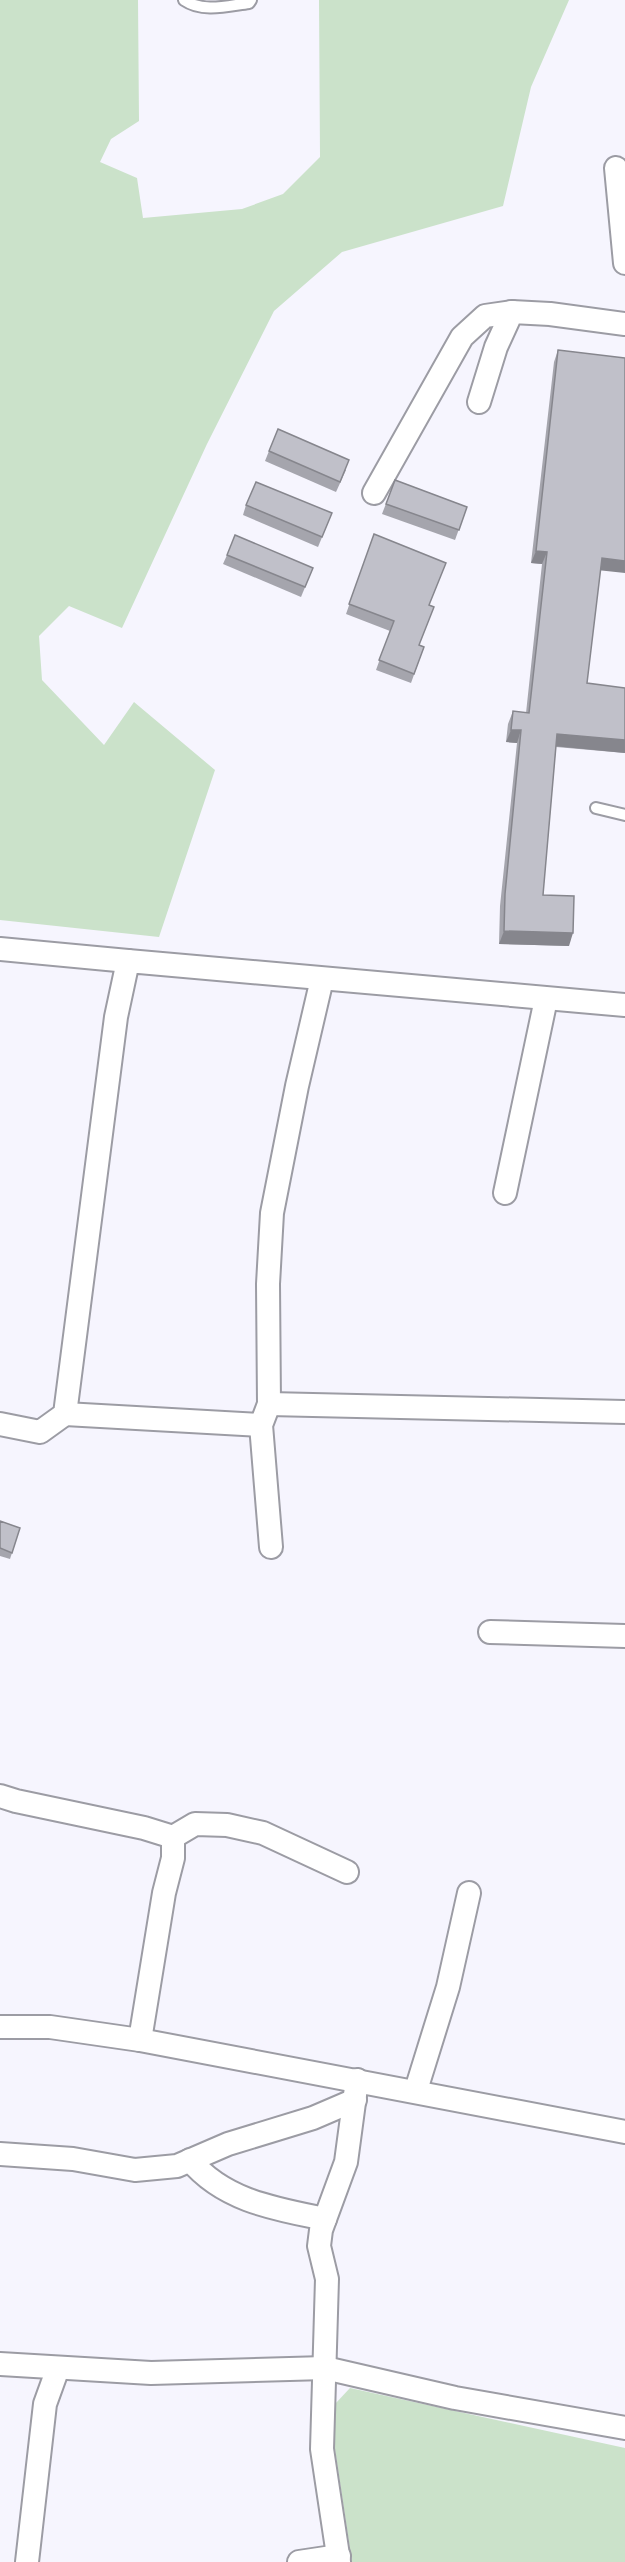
<svg xmlns="http://www.w3.org/2000/svg" width="625" height="2562" font-family="Poppins,sans-serif">
  <rect width="100%" height="100%" fill="#f6f5fe"/>
  <g fill="#cbe2ca">
    <path d="M0 0H138L139 121 111 139 100 162 137 178 143 218 242 209 283 194 320 157 319 0H569L531 87 503 206 342 252 274 311 207 444 122 628 69 606 39 636 42 680 104 745 134 702 215 770 159 937 0 920Z"/>
    <path d="M350 2388 625 2448V2562H352L331 2423 335 2404Z"/>
  </g>
  <g fill="none" stroke-linecap="round" stroke-linejoin="round">
    <g stroke="#9c9ca4" stroke-width="14">
      <g id="service">
        <path d="M184 0C203 13 227 6 249 3L251 0"/>
        <path d="M596 808 625 815"/>
      </g>
    </g>
    <g stroke="#9c9ca4" stroke-width="26">
      <g id="minor">
        <path d="M616 168 625 263"/>
        <path d="M479 402 496 347 512 312 550 314 625 324"/>
        <path d="M374 493 462 337 485 316 512 312"/>
        <path d="M0 949 128 961"/>
        <path d="M505 1193 546 999"/>
        <path d="M269 1404 625 1412"/>
        <path d="M65 1414 261 1425"/>
        <path d="M0 1424 40 1432 65 1414 116 1017 128 961 625 1005"/>
        <path d="M271 1547 261 1425 269 1404 268 1284 272 1213 297 1086 322 979"/>
        <path d="M490 1632 625 1636"/>
        <path d="M0 1796 16 1801 144 1828 173 1837 195 1824 227 1825 263 1833 347 1872"/>
        <path d="M0 2027H50L140 2040 625 2132"/>
        <path d="M140 2040 164 1893 173 1858V1837"/>
        <path d="M416 2090 448 1987 469 1893"/>
        <path d="M0 2154 73 2159 135 2170 177 2166 228 2144 313 2118 355 2100"/>
        <path d="M190 2160C224 2201 276 2209 325 2219"/>
        <path d="M0 2364 151 2373 325 2368 455 2398 625 2428"/>
        <path d="M27 2562 45 2404 58 2368"/>
        <path d="M299 2562 339 2556"/>
        <path d="M339 2562 322 2449 327 2279 319 2246 321 2230 346 2162 357 2080"/>
      </g>
    </g>
    <use href="#service" stroke="#fff" stroke-width="10"/>
    <use href="#minor" stroke="#fff" stroke-width="22"/>
  </g>
  <g fill="#a5a5ad">
    <path d="M558 350 600 571 587 683 625 753 556 747 543 895 569 946 499 944 500 906 517 743 506 742 508 724 513 711 526 713 542 564 531 563 554 362Z"/>
    <path d="M269 451 346 470 336 492 265 461Z"/>
    <path d="M395 480 467 507 455 540 382 514Z"/>
    <path d="M246 505 332 513 318 547 243 515Z"/>
    <path d="M374 534 430 605 419 645 424 647 411 683 376 670 390 631 346 614Z"/>
    <path d="M227 555 313 568 301 597 223 564Z"/>
    <path d="M0 1521 20 1528 10 1559 0 1556Z"/>
  </g>
  <g fill="#86868d">
    <path d="M536 551 547 552 542 564 531 563Z"/>
    <path d="M602 558 625 561V573L597 570Z"/>
    <path d="M511 730H521L517 743 506 742Z"/>
    <path d="M557 734 625 740V753L553 746Z"/>
    <path d="M504 931 573 933 569 946 499 944Z"/>
  </g>
  <g fill="#c0c0c9" stroke="#86868d" stroke-width="1.5">
    <path d="M558 350 625 358V561L602 558 587 683 625 688V740L557 734 543 895 574 896 573 933 504 931 505 894 521 730H511L513 711 529 713 547 552 536 551Z"/>
    <path d="M278 429 349 460 340 482 269 451Z"/>
    <path d="M395 480 467 507 459 530 386 504Z"/>
    <path d="M256 482 332 513 322 537 246 505Z"/>
    <path d="M374 534 446 563 429 605 434 607 419 645 424 647 414 674 379 660 394 621 349 604Z"/>
    <path d="M235 535 313 568 305 587 227 555Z"/>
    <path d="M0 1521 20 1528 12 1553 0 1548Z"/>
  </g>
</svg>
